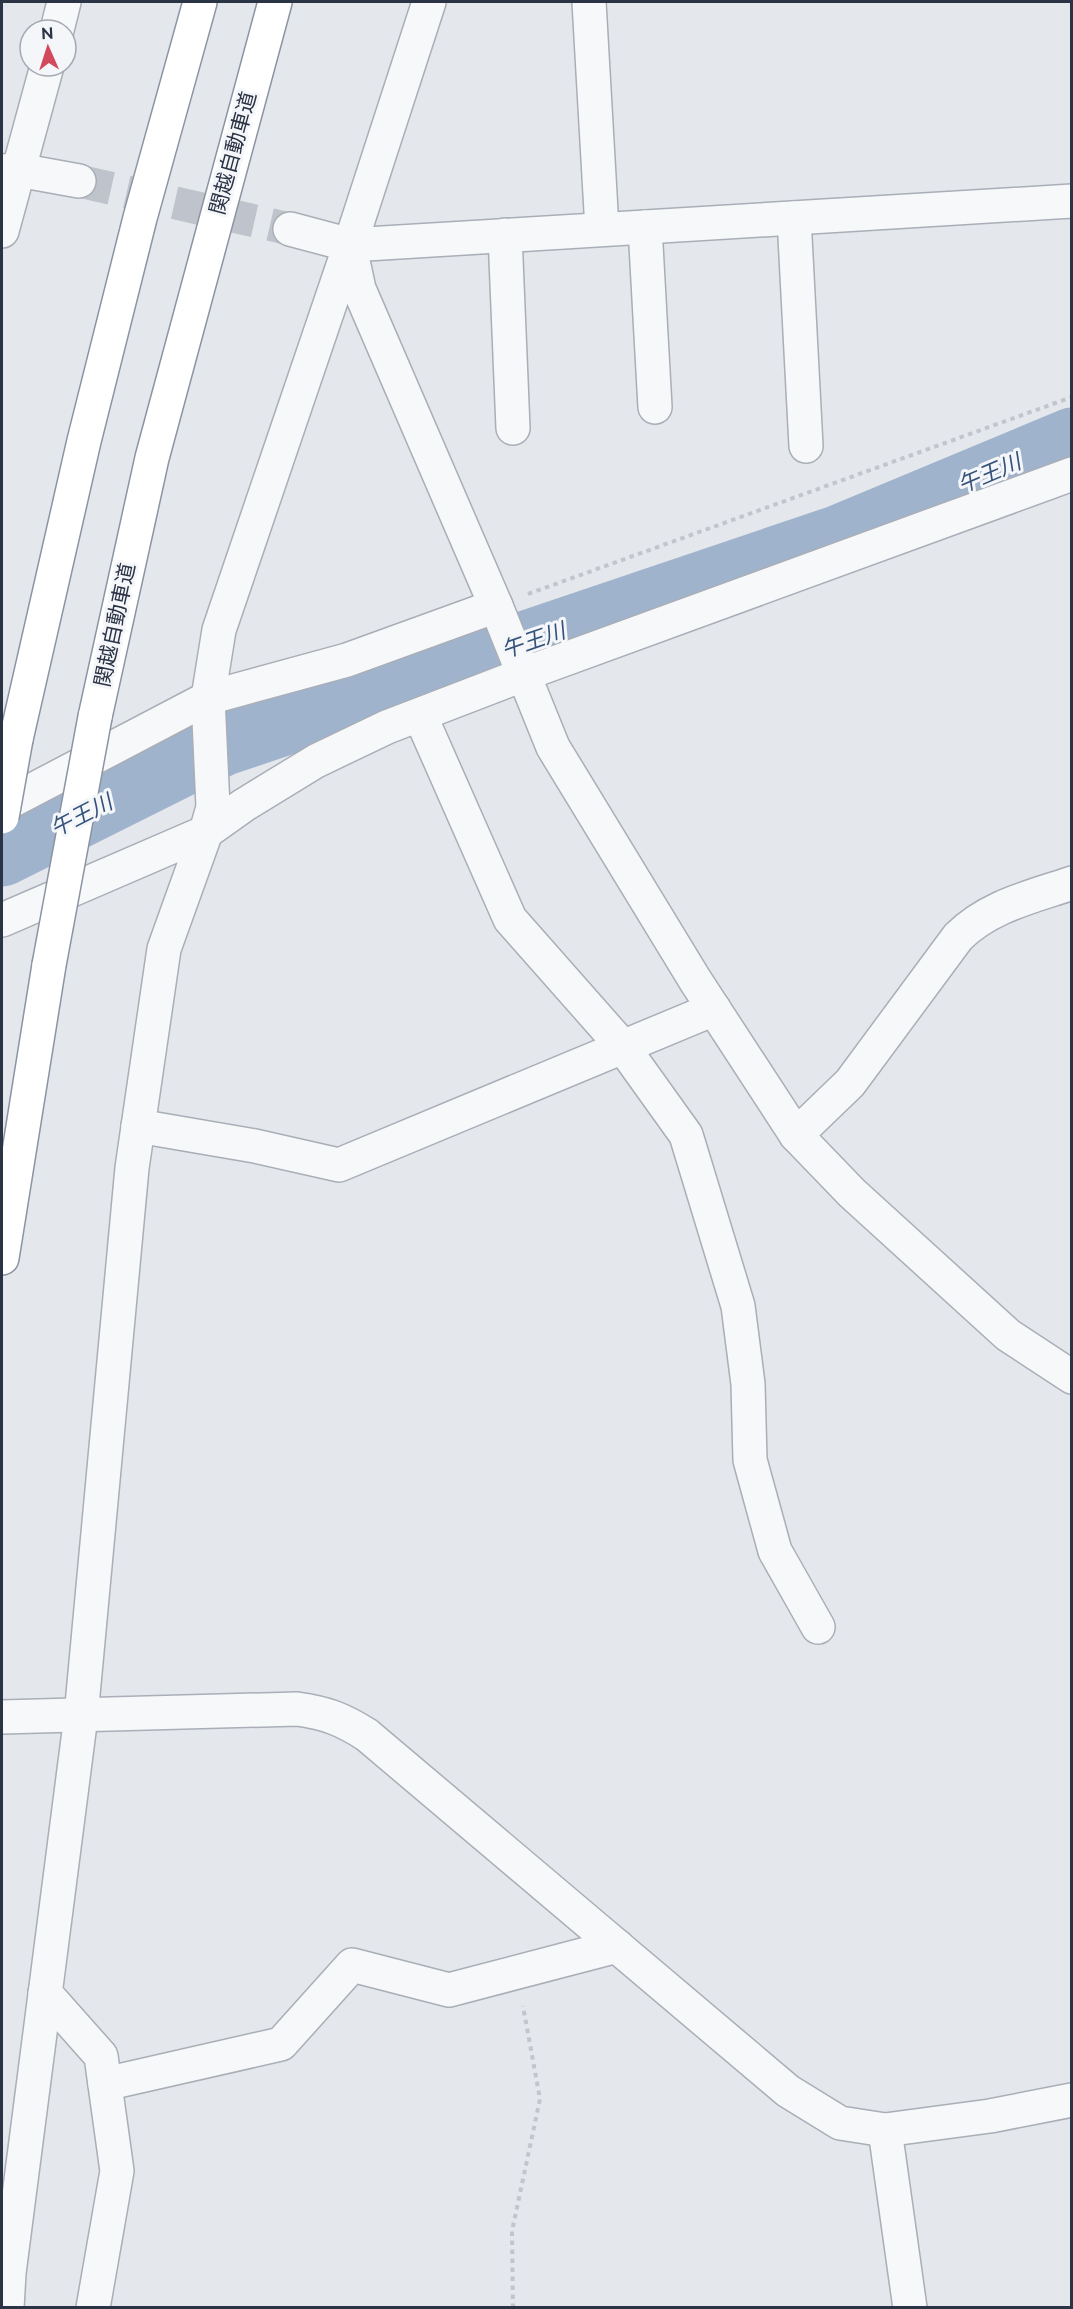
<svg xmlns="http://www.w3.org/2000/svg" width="1073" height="2309" font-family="Raleway,'Noto Sans JP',sans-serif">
  <rect width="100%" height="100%" fill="#e4e7ec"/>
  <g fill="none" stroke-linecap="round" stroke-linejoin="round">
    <path stroke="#9fb4cc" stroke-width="63" d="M2 855 222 745 837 537 1072 439"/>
    <path stroke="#bfc3cb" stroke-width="33" stroke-dasharray="33 16" stroke-linecap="butt" d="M79 181 290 229"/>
    <g stroke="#a9aeb7" stroke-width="36">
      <g id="minor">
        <path d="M589 2 602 229"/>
        <path d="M57 30 64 2"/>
        <path d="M2 171 18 170 79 181"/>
        <path d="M794 218 806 446"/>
        <path d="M645 227 655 407"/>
        <path d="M290 229 350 245 1072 201"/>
        <path d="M2 231 47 66"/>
        <path d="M505 235 513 428"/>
        <path d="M350 247 359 289 496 606 553 747 695 980 796 1135 852 1193 1008 1335 1072 1377"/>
        <path d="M420 715 510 919 623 1047 686 1135 738 1306 748 1384 750 1460 775 1551 818 1627"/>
        <path d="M2 806 208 698 347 660 496 606"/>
        <path d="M2 920 206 832 244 805 316 761 387 727 538 669 1072 474"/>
        <path d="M138 1126 255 1146 339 1165 714 1009"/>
        <path d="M796 1135 850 1083 958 937C989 906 1031 897 1072 883"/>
        <path d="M2 1717 297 1709C326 1713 342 1719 367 1735L788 2091 840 2123 885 2130 990 2116 1072 2100"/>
        <path d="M45 1993 101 2056 117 2171 93 2308"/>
        <path d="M105 2084 281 2044 352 1965 449 1990 617 1946"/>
        <path d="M885 2130 910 2308"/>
        <path d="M7 2308 9 2273 81 1716 132 1168 164 949 206 832 213 807 208 698 219 630 350 245 429 2"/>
      </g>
    </g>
    <g stroke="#8b94a3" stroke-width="36">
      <g id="highway">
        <path d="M95 717 152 458 275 2"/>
        <path d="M16 739 84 441 140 218 200 2"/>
        <path d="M2 1258 49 965"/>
      </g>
    </g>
    <g stroke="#c2c5cb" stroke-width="4" stroke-dasharray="4.5 4.5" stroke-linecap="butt">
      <path d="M528 594 1072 397"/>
      <path d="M513 2308 512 2231 540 2099 523 2006"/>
    </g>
    <use href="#minor" stroke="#f7f8fa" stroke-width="33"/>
    <use href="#highway" stroke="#fff" stroke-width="33"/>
    <g stroke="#8b94a3" stroke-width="36" stroke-linecap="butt">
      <g id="highway-bridge">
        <path d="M2 817 16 739"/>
        <path d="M49 965 95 717"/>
      </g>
    </g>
    <use href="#highway-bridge" stroke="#fff" stroke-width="33"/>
  </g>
  <g text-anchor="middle" stroke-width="6" stroke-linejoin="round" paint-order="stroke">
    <g font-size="21" fill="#2b3445" stroke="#f4f6f9">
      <text transform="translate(233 153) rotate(-75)" y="7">関越自動車道</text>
      <text transform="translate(115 625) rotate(-78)" y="7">関越自動車道</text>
    </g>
    <g font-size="22" font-style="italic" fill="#34527a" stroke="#f4f6f9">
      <text transform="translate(989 473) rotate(-23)" y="8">午王川</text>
      <text transform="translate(533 640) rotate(-19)" y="8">午王川</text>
      <text transform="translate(81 815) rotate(-27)" y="8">午王川</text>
    </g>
  </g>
  <rect width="1073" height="2309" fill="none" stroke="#2b3445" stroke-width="6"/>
  <g transform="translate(48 48) rotate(357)"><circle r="28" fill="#f4f6f9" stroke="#a4a8b1" stroke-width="1.5"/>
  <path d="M0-4.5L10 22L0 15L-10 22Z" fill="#d1495b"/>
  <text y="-9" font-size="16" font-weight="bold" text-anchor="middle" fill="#2b3445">N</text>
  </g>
</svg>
